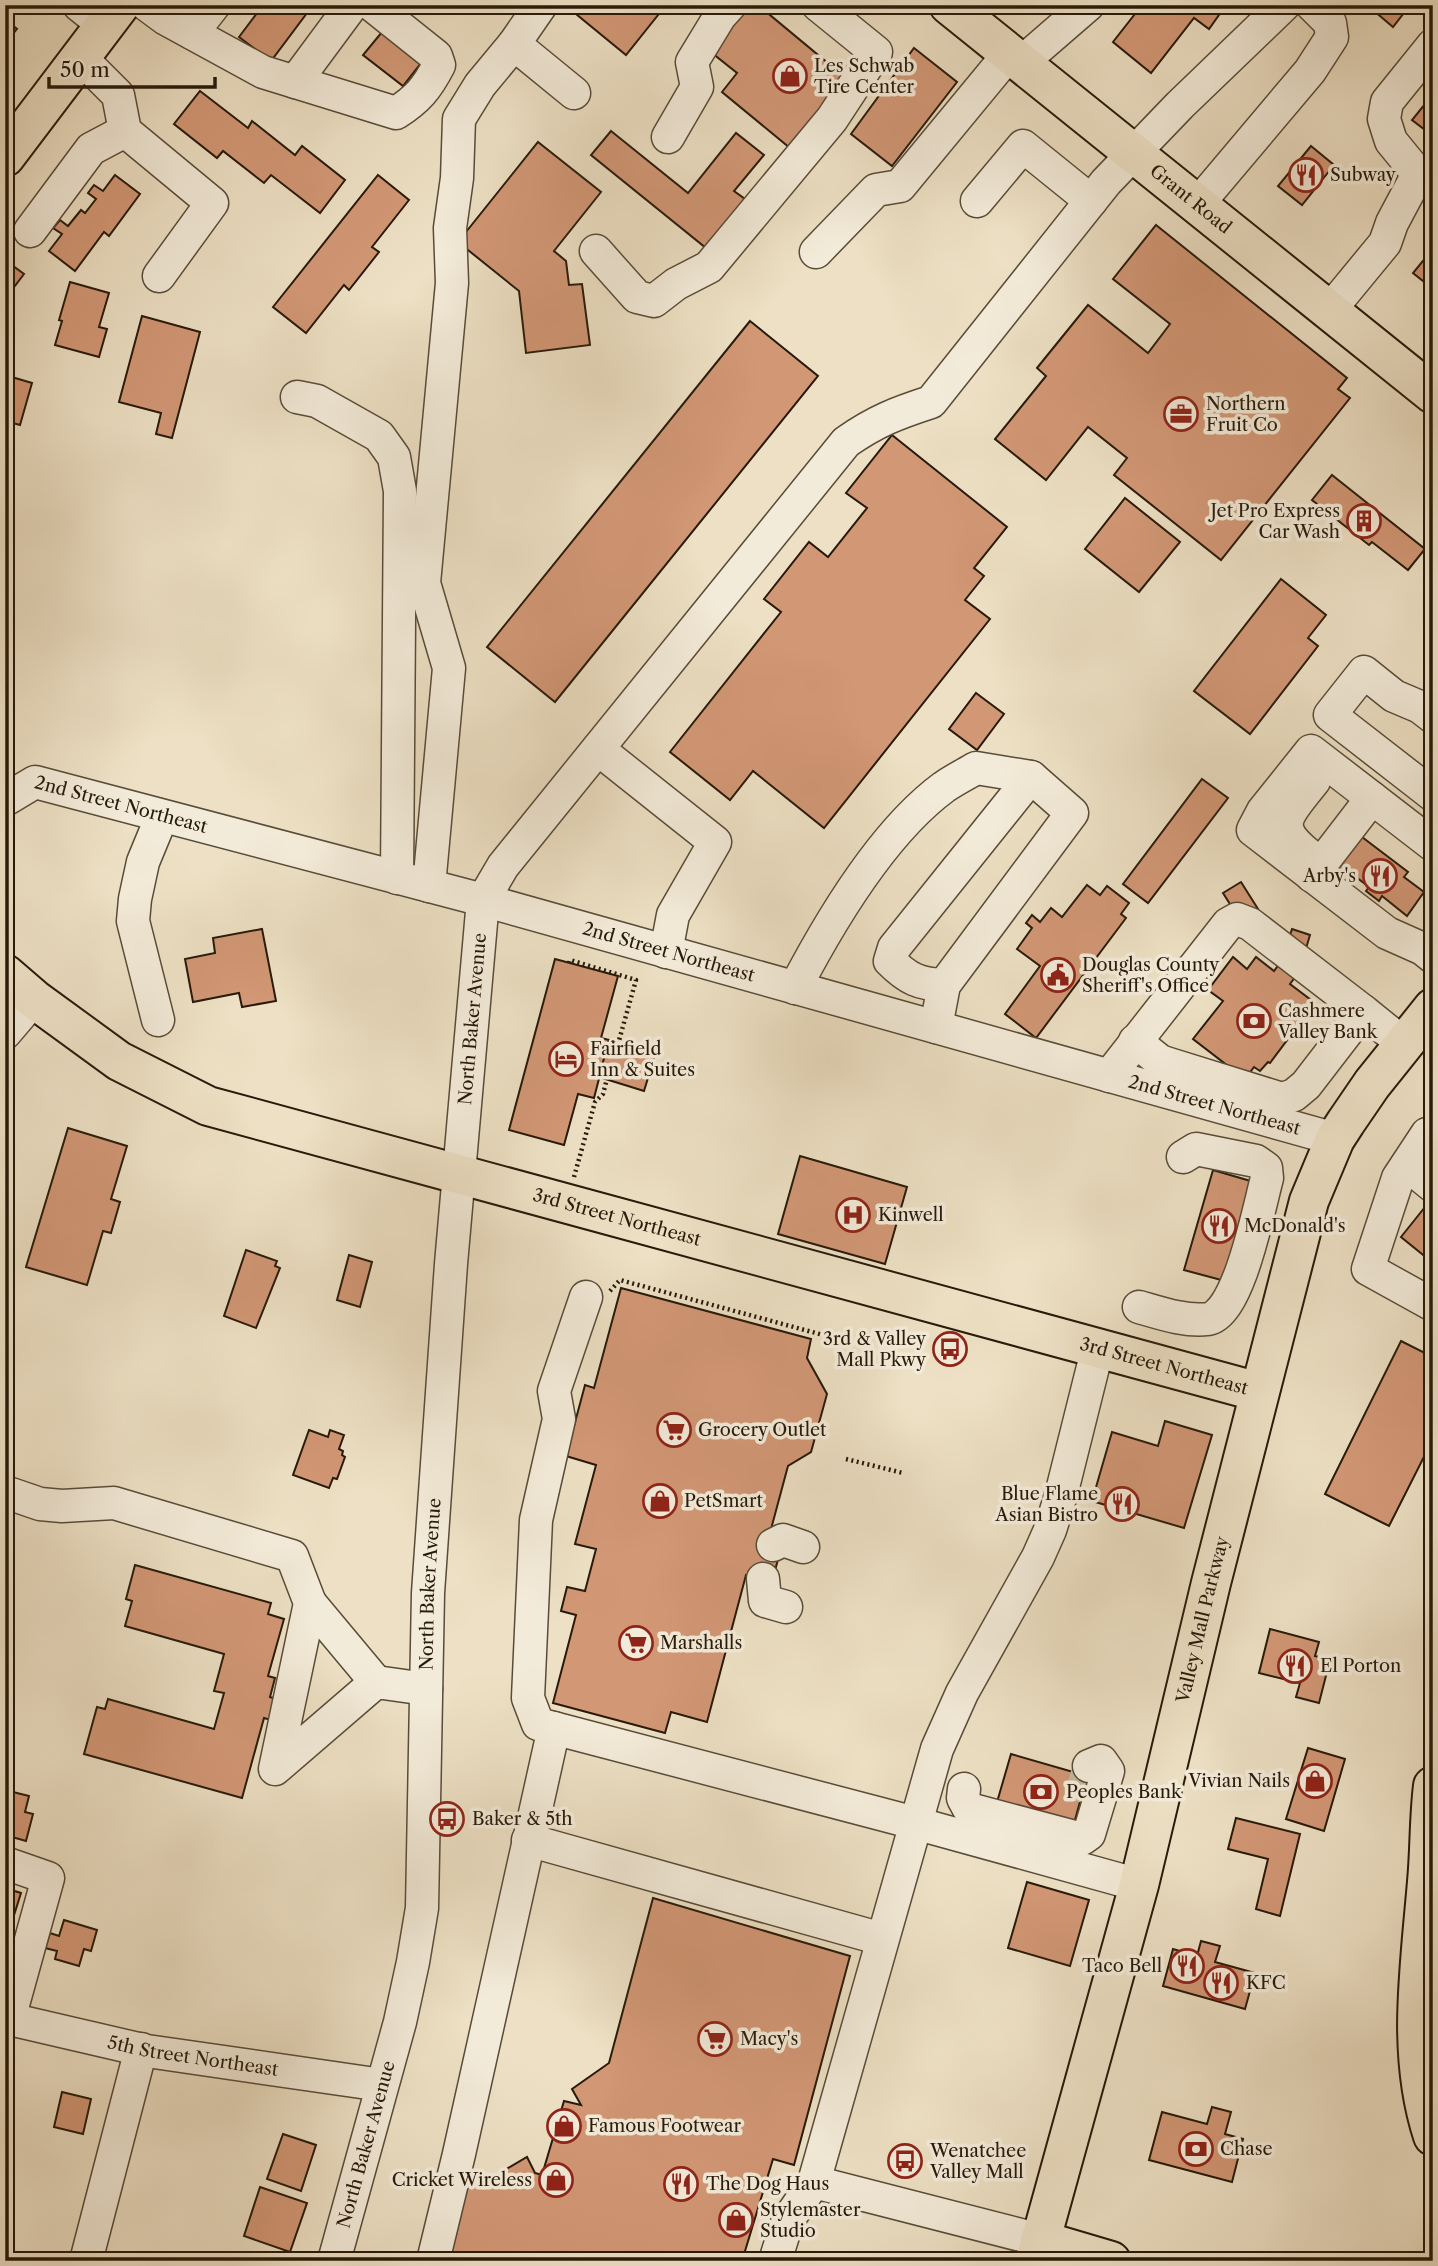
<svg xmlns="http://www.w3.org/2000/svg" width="1438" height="2266" font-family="'Libre Caslon Text',serif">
  <rect width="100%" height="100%" fill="#ede0c4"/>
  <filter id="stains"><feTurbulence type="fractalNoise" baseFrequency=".00286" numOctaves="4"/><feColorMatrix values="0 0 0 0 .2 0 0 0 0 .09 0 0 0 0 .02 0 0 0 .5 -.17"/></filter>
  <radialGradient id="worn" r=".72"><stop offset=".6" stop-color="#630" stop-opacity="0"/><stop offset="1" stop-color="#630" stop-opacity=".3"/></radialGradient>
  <g fill="#d29775" stroke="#271a0a" stroke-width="2">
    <path d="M263 5H313L271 61 239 37Z"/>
    <path d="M565 5H666L626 55Z"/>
    <path d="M742 5H758L847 79 790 148 722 92 737 73 707 49Z"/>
    <path d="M1142 5H1226L1209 29 1194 18 1151 73 1113 42Z"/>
    <path d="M1367 5H1410L1393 27Z"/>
    <path d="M5 19 17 29 5 44Z"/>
    <path d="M382 32 421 63 403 86 363 55Z"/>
    <path d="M914 48 957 82 892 166 851 134Z"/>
    <path d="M200 91 248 128 252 121 295 155 302 146 345 180 320 213 271 175 264 183 223 151 217 158 174 124Z"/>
    <path d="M1433 94V136L1412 120Z"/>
    <path d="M611 131 688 193 736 133 764 155 734 191 745 199 706 248 591 155Z"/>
    <path d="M538 142 601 192 554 251 566 261 569 285 582 284 590 345 526 353 519 291 458 242Z"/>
    <path d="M1311 146 1334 165 1302 205 1278 186Z"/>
    <path d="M115 175 140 194 109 236 104 232 75 271 49 251 62 234 53 228 60 220 68 226 81 210 85 213 96 199 88 193 94 185 103 191Z"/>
    <path d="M378 175 409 200 372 247 379 252 349 290 344 285 306 333 273 307Z"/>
    <path d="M1156 225 1347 378 1338 389 1350 398 1221 560 1114 475 1127 458 1088 427 1046 480 995 439 1046 376 1037 368 1088 305 1148 353 1170 324 1113 279Z"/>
    <path d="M1431 251 1433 253V289L1413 273Z"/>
    <path d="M5 260 24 274 5 299Z"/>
    <path d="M70 282 109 293 99 327 107 329 99 357 55 345 62 321 59 320Z"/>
    <path d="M142 316 200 332 172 438 156 434 161 413 119 402Z"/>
    <path d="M750 321 818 376 555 702 487 647Z"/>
    <path d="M5 375 32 383 20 425 5 421Z"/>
    <path d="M892 435 1007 527 974 568 984 576 965 600 990 619 824 828 753 771 730 800 670 752 781 612 764 599 809 542 828 557 867 508 846 493Z"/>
    <path d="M1332 475 1425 549 1408 570 1372 542 1369 545 1312 500Z"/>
    <path d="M1125 498 1180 542 1139 592 1085 549Z"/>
    <path d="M1281 579 1326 615 1308 638 1318 646 1250 734 1194 691Z"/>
    <path d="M976 693 1004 714 977 750 949 729Z"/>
    <path d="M1429 760 1433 763V790L1416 777Z"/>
    <path d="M1202 779 1228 798 1148 903 1123 884Z"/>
    <path d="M1362 837 1408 872 1404 877 1424 892 1407 916 1382 896 1379 901 1366 891 1369 887 1348 871 1346 874 1338 868Z"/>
    <path d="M1241 882 1258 909 1240 920 1223 893Z"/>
    <path d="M1087 885 1100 895 1107 886 1129 903 1121 914 1126 918 1036 1038 1005 1014 1040 966 1017 949 1032 928 1026 923 1032 915 1040 922 1051 908 1062 917Z"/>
    <path d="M262 929 276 1001 242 1007 239 993 193 1002 185 959 215 953 213 938Z"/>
    <path d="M1292 929 1310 935 1299 972 1290 984 1315 1003 1270 1063 1268 1062 1260 1071 1254 1067 1245 1079 1193 1039 1223 1001 1208 990 1233 957 1247 969 1256 957 1274 971 1282 960Z"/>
    <path d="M555 959 618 976 601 1038 609 1040 594 1098 578 1094 564 1145 509 1130Z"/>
    <path d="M609 1040 655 1055 644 1091 599 1077Z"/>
    <path d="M68 1128 127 1146 111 1199 120 1202 111 1233 103 1231 87 1285 26 1267Z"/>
    <path d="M800 1156 907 1187 885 1264 778 1234Z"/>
    <path d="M1213 1170 1254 1182 1225 1281 1184 1270Z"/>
    <path d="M1433 1197V1263L1401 1237Z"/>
    <path d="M246 1250 277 1261 275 1266 280 1268 256 1328 224 1316Z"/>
    <path d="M349 1255 372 1262 360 1307 337 1300Z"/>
    <path d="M621 1288 811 1339 807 1358 827 1394 811 1452 788 1466 767 1544 781 1548 772 1582 746 1575 707 1722 671 1712 665 1733 553 1703 576 1615 561 1611 567 1587 585 1591 596 1549 575 1544 596 1465 566 1456 585 1385 594 1388Z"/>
    <path d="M1401 1341 1433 1357V1439L1389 1526 1325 1494Z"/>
    <path d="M1165 1421 1212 1435 1184 1528 1092 1501 1112 1432 1158 1446Z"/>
    <path d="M309 1430 328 1437 330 1430 344 1435 339 1449 343 1451 342 1455 345 1457 337 1479 333 1478 329 1488 293 1475Z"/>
    <path d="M135 1565 271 1603 268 1614 284 1619 268 1676 275 1678 270 1697 277 1699 271 1720 264 1718 242 1798 84 1754 97 1707 105 1709 108 1699 214 1729 224 1693 214 1691 224 1654 125 1626 132 1601 126 1599Z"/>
    <path d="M1270 1629 1319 1642 1315 1656 1330 1660 1319 1703 1296 1697 1300 1683 1259 1673Z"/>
    <path d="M1308 1748 1345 1759 1324 1831 1286 1819Z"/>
    <path d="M1011 1754 1087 1776 1072 1831 995 1809Z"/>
    <path d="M5 1790 29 1796 25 1812 33 1814 26 1841 5 1835Z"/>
    <path d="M1236 1818 1300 1834 1280 1916 1256 1909 1268 1859 1228 1849Z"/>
    <path d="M1027 1882 1089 1900 1070 1966 1008 1948Z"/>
    <path d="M5 1888 21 1893 5 1944Z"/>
    <path d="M653 1898 850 1956 794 2165 773 2159 742 2261H443L467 2172 508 2181 503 2171 527 2157 535 2173 542 2175 564 2101 581 2105 572 2089 609 2063Z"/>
    <path d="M64 1920 97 1930 91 1951 84 1949 79 1966 55 1959 57 1951 45 1948 50 1933 59 1936Z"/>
    <path d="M1201 1941 1220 1946 1215 1962 1255 1973 1245 2009 1163 1986 1173 1949 1197 1956Z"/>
    <path d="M62 2092 91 2099 83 2134 54 2127Z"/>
    <path d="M1212 2107 1231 2112 1225 2134 1243 2139 1232 2182 1149 2160 1162 2112 1207 2124Z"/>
    <path d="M283 2134 316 2145 301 2191 267 2179Z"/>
    <path d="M260 2187 307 2203 290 2252 244 2236Z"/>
    <path d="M918 2253 945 2261H916Z"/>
  </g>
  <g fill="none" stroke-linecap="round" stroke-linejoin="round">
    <path stroke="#c5b89f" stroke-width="32" stroke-dasharray="32 16" stroke-linecap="butt" d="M1079 1802 1089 1766"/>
    <g stroke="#584c38" stroke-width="35">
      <g id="minor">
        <path d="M79 5 104 25"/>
        <path d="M147 5 166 19 263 72 396 113C418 99 427 88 439 65L436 56 372 5"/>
        <path d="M541 5 514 44 574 93"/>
        <path d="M192 33 214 5"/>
        <path d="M80 57 118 95 125 131 212 203 159 276"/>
        <path d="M1021 63 1088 5"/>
        <path d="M295 82 352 5"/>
        <path d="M668 137 697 87 692 62 720 16 730 5"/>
        <path d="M1418 174 1391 141 1384 119 1387 102 1433 45"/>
        <path d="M977 201 1023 146 1091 201"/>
        <path d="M1197 205 1310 71 1332 37 1330 23 1312 5"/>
        <path d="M30 231 91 149 125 131"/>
        <path d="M596 251 637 297 654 301 676 284 709 267 832 119 876 52 818 5"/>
        <path d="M816 252 876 190 900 186 1009 54"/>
        <path d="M1329 311 1385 243 1392 223 1418 174 1433 186"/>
        <path d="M297 397 317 401 379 436 394 457 400 491 397 878"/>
        <path d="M1433 717 1420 707 1394 696 1364 672 1330 715 1433 795"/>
        <path d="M598 749 715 842 673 915 666 952"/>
        <path d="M1314 781C1285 818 1271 826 1314 859"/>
        <path id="s1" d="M5 800 35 782 483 900 1335 1139"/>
        <path d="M1433 845 1311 751 1263 811 1253 830 1387 933 1423 949 1433 957"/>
        <path d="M1312 876 1372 798"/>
        <path d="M429 886 449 668 424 583 452 283 450 228 457 178 459 119 480 85 514 44"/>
        <path d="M944 985C919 984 908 979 890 961L894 948 1031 777"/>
        <path d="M795 988C830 921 883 832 944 787 954 780 966 774 976 768L1031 777 1072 813 944 985 936 1027"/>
        <path d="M158 1020 133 921 135 899 143 862 162 816"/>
        <path d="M5 1033 34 999"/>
        <path d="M1135 1041 1160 1061 1169 1064 1282 1099 1294 1095 1306 1085 1363 1011 1404 1044"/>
        <path d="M1109 1076 1228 924 1237 919 1250 924 1363 1011"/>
        <path d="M1433 1138 1427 1134 1398 1178 1368 1269 1433 1305"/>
        <path d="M1407 1165 1433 1186"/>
        <path d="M586 1297 554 1391 559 1419 536 1520 528 1698 538 1724 915 1823 1139 1885"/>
        <path d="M1139 1307C1160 1313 1186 1322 1208 1319 1239 1314 1259 1207 1267 1178L1266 1168 1256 1161 1196 1149 1183 1157"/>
        <path d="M5 1492 40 1504 62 1506 114 1503 292 1556 310 1603 275 1769 376 1682 426 1689"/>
        <path d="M773 1545 783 1540 803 1547"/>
        <path d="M763 1579 765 1601 786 1607"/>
        <path d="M310 1603 376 1682"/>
        <path d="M964 1789 963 1798 969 1809 1082 1839 1089 1834 1108 1771 1101 1761 1089 1766"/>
        <path d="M528 1840 882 1939"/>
        <path d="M5 1863 48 1878 9 2019"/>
        <path id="s2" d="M5 2018 147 2051 382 2085"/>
        <path d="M814 2182 1040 2240"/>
        <path d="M86 2261 141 2049"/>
        <path id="s3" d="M334 2261 400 2022 413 1962 422 1908 428 1593 451 1264 483 900 503 866 846 442C876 421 897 413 931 402L1106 182 1180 105 1284 5"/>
        <path d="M433 2261 459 2154 554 1728"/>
        <path d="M775 2261 788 2220 814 2182 937 1749 962 1693 1038 1557 1050 1530 1061 1495 1098 1347"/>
      </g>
    </g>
    <g stroke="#271a0a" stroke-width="42">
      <g id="major">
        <path id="s4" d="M949 5 1433 394"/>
        <path d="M5 157 120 5"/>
        <path id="s5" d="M5 974 34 999 119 1061 208 1106 1259 1392"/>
        <path d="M1040 2240 1111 2261"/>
        <path id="s6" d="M1035 2261 1139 1885 1211 1583 1309 1201 1335 1139 1346 1122 1372 1084 1433 1008"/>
      </g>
    </g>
    <g stroke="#271a0a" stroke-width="42">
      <path id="highway" d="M1433 1786C1429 1818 1430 1850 1427 1882 1420 1967 1406 2054 1433 2136"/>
    </g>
    <g stroke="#271a0a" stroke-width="4.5" stroke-dasharray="2 3.5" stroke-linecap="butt">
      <path d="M569 963 570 960 636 980 618 1044"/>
      <path d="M574 1177 595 1102 603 1094 607 1079"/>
      <path d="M610 1291 620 1280 838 1339"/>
      <path d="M846 1459 903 1473"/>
    </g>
    <use href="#minor" stroke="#f3ebd9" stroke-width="32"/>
    <use href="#major" stroke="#ede0c4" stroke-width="38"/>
    <use href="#highway" stroke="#ede0c4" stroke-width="38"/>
  </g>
  <defs>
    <g id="shop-ring" transform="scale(1.75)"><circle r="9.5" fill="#f3ebd9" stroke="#8f2418" stroke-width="1.5"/><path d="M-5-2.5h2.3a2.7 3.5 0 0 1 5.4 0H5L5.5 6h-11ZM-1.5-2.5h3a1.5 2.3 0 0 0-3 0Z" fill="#8f2418"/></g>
    <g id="restaurant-ring" transform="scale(1.75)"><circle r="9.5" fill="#f3ebd9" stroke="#8f2418" stroke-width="1.5"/><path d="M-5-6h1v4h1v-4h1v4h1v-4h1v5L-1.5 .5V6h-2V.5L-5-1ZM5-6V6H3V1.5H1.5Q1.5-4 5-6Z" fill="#8f2418"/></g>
    <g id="office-ring" transform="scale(1.75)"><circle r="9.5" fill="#f3ebd9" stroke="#8f2418" stroke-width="1.5"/><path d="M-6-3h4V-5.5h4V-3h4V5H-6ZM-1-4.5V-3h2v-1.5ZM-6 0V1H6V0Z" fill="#8f2418"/></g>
    <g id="building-ring" transform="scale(1.75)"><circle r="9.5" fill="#f3ebd9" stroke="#8f2418" stroke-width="1.5"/><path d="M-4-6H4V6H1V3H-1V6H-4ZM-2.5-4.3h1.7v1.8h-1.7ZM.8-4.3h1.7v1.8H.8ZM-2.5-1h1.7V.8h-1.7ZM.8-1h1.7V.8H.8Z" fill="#8f2418"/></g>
    <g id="civic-ring" transform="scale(1.75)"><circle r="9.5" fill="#f3ebd9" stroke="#8f2418" stroke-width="1.5"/><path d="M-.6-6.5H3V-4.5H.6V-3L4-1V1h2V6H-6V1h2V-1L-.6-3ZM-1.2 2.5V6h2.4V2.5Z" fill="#8f2418"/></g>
    <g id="bank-ring" transform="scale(1.75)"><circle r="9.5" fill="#f3ebd9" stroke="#8f2418" stroke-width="1.5"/><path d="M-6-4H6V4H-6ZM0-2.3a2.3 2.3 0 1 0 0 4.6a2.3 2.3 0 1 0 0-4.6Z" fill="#8f2418"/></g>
    <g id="hotel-ring" transform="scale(1.75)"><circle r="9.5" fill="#f3ebd9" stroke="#8f2418" stroke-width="1.5"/><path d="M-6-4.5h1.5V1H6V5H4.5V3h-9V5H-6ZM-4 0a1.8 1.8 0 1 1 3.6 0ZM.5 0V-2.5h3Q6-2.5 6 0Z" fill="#8f2418"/></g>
    <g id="hospital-ring" transform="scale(1.75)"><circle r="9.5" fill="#f3ebd9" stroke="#8f2418" stroke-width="1.5"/><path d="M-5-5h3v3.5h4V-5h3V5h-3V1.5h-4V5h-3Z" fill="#8f2418"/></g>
    <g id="bus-ring" transform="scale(1.75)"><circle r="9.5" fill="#f3ebd9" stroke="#8f2418" stroke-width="1.5"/><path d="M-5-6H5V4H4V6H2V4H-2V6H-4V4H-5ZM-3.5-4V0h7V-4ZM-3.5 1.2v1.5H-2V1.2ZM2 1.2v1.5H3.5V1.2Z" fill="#8f2418"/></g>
    <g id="supermarket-ring" transform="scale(1.75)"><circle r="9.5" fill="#f3ebd9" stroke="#8f2418" stroke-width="1.5"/><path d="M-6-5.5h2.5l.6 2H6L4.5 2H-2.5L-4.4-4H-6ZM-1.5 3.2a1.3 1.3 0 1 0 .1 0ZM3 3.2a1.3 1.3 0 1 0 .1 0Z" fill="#8f2418"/></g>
  </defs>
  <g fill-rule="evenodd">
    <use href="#shop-ring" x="790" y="76"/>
    <use href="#restaurant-ring" x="1306" y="175"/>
    <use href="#office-ring" x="1181" y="414"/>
    <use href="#building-ring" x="1364" y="521"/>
    <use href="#restaurant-ring" x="1380" y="876"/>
    <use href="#civic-ring" x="1058" y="975"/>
    <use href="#bank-ring" x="1254" y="1021"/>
    <use href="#hotel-ring" x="566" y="1059"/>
    <use href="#hospital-ring" x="853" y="1215"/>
    <use href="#restaurant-ring" x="1219" y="1226"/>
    <use href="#bus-ring" x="950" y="1349"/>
    <use href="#supermarket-ring" x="674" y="1430"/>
    <use href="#shop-ring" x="660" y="1501"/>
    <use href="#restaurant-ring" x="1122" y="1504"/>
    <use href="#supermarket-ring" x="636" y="1643"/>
    <use href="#restaurant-ring" x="1295" y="1666"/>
    <use href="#shop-ring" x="1315" y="1781"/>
    <use href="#bank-ring" x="1041" y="1792"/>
    <use href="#bus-ring" x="447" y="1819"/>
    <use href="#restaurant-ring" x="1187" y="1966"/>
    <use href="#restaurant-ring" x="1221" y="1983"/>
    <use href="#supermarket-ring" x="715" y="2039"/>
    <use href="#shop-ring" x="564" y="2126"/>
    <use href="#bank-ring" x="1196" y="2149"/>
    <use href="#bus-ring" x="905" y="2161"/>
    <use href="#shop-ring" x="556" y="2180"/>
    <use href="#restaurant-ring" x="681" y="2184"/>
    <use href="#shop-ring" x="736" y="2220"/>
  </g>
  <g text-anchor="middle" stroke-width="7" stroke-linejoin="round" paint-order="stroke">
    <g font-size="18" fill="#271a0a" stroke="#f3ebd9" text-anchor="start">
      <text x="814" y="72">Les Schwab<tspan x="814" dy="21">Tire Center</tspan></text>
      <text x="1330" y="181">Subway</text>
      <text x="1206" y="410">Northern<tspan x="1206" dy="21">Fruit Co</tspan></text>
      <text x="1340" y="517" text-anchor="end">Jet Pro Express<tspan x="1340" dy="21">Car Wash</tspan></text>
      <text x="1356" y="882" text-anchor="end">Arby's</text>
      <text x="1082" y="971">Douglas County<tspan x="1082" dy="21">Sheriff's Office</tspan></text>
      <text x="1278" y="1017">Cashmere<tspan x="1278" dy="21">Valley Bank</tspan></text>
      <text x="590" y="1055">Fairfield<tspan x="590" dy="21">Inn &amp; Suites</tspan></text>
      <text x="878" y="1221">Kinwell</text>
      <text x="1244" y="1232">McDonald's</text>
      <text x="926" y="1345" text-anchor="end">3rd &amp; Valley<tspan x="926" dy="21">Mall Pkwy</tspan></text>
      <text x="698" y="1436">Grocery Outlet</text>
      <text x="1098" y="1500" text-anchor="end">Blue Flame<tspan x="1098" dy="21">Asian Bistro</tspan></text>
      <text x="684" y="1507">PetSmart</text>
      <text x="660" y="1649">Marshalls</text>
      <text x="1320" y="1672">El Porton</text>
      <text x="1290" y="1787" text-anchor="end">Vivian Nails</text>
      <text x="1066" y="1798">Peoples Bank</text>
      <text x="472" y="1825">Baker &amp; 5th</text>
      <text x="1162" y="1972" text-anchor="end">Taco Bell</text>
      <text x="1246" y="1989">KFC</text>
      <text x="740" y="2045">Macy's</text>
      <text x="588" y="2132">Famous Footwear</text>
      <text x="1220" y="2155">Chase</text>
      <text x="930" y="2157">Wenatchee<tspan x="930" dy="21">Valley Mall</tspan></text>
      <text x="532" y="2186" text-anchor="end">Cricket Wireless</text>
      <text x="706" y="2190">The Dog Haus</text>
      <text x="760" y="2216">Stylemaster<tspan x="760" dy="21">Studio</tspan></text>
    </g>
    <g font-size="18" fill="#271a0a" stroke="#f3ebd9">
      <text dy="6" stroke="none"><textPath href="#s4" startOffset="310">Grant Road</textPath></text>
      <text dy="6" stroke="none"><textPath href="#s1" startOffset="124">2nd Street Northeast</textPath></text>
      <text dy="6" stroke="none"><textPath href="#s1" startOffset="691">2nd Street Northeast</textPath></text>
      <text dy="6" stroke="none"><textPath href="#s3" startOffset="1255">North Baker Avenue</textPath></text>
      <text dy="6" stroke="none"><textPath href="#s1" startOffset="1258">2nd Street Northeast</textPath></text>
      <text dy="6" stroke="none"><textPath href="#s5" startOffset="667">3rd Street Northeast</textPath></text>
      <text dy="6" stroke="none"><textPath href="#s5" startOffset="1234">3rd Street Northeast</textPath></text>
      <text dy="6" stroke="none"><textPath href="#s3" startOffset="688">North Baker Avenue</textPath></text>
      <text dy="6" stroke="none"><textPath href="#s6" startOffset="663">Valley Mall Parkway</textPath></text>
      <text dy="6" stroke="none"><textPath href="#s2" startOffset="192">5th Street Northeast</textPath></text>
      <text dy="6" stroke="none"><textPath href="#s3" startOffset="121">North Baker Avenue</textPath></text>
    </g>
  </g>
  <rect width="1438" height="2266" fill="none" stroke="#ede0c4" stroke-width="28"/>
  <rect x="7" y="7" width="1424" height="2252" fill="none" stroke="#271a0a" stroke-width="3.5"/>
  <rect x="14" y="14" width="1410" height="2238" fill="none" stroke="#271a0a" stroke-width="2"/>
  <path d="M49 77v10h166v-10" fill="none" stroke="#271a0a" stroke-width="3.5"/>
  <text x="60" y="77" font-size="21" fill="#271a0a" stroke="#f3ebd9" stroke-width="5" paint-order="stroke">50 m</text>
  <rect width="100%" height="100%" filter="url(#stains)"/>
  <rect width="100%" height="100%" fill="url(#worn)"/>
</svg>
